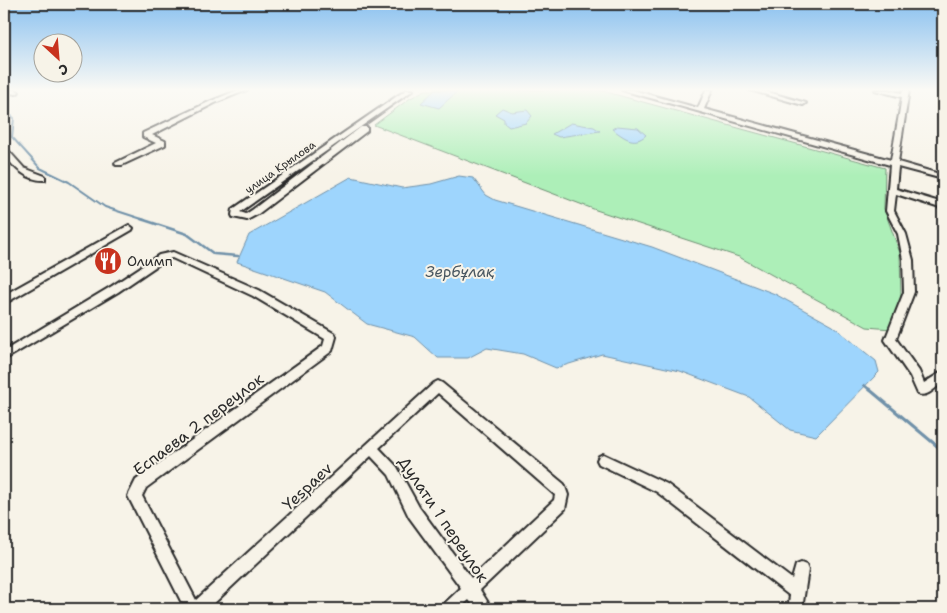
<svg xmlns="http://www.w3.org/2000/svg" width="947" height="613" font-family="'Shantell Sans',sans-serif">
  <rect width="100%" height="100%" fill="#f7f3e8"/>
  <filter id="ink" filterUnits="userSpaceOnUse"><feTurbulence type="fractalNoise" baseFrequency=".02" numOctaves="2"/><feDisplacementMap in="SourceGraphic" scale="10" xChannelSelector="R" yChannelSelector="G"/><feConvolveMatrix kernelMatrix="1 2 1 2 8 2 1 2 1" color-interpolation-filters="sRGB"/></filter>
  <g filter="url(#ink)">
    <path fill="#adefb8" stroke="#6c8d72" d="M425 90H599L885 168 884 209 900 253 901 297 891 329 867 327 739 257 596 210 374 125 409 99Z"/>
    <g fill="#9ed5fd" stroke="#7091a9">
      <path d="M435 90H459L439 108 421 103Z"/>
      <path d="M502 108 512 112 527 110 532 116 526 123 509 127 504 123V119L495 114Z"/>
      <path d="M571 123 594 127 600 131 559 137 552 134Z"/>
      <path d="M617 126 638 128 646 135C633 147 623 136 612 129Z"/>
      <path d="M459 176 473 178 486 195 495 200 652 247 775 294 833 326 876 361 879 372 816 436 790 430 749 397 680 371 602 354 556 368 523 354 487 348 468 358H438L415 337 367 324 325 292 237 262 249 235 351 177 402 188 431 184Z"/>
    </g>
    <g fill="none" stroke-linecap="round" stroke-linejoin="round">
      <path stroke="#7091a9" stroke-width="2" d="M4 110 14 118 12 137 40 168 69 182 105 207 145 220"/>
      <g stroke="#7091a9" stroke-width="2.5">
        <path d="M141 219 187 234 214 254 238 256"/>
        <path d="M864 385 870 390"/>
      </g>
      <path stroke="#7091a9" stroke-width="3" d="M869 389 943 451"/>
      <g stroke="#2b2b2b" stroke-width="4">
        <g id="street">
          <path d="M4 90H16L19 92 16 94 4 92Z"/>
          <path d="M238 90H247L215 103 152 135 165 141V145L122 165H116L115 163 156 143 143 137V133L211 101Z"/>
          <path d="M406 90H413L240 212 246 214 252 210 361 127H367V131L258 214 247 220 233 217 232 215 233 209Z"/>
          <path d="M622 90H633L698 108 706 90H712L704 109 891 160 902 97 875 90H888L902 93 903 90H909L898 162 943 175V179L898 167 896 189 943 203V209L896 194 894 211 906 234 913 260 914 292 896 339 919 371 924 383 943 371V382C936 387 927 398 918 394L910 376 885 340 904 292 903 260 898 234 886 211 890 165Z"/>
          <path d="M750 90H761L806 103 803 105Z"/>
          <path d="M4 149H7L24 168 45 176V180C27 181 14 167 4 155Z"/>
          <path d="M129 225 133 228 132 230 4 304V295Z"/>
          <path d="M173 252 259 290 335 334 336 337 332 351 146 488 142 496 196 600 434 383 438 381 442 383 564 484 568 495 565 509 480 590 492 609H476L469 600 459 609H442L444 604 461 588 409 517 389 475 371 456 208 609H185L128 496 136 480 323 346 325 339 253 296 172 258 165 260 118 292 4 360V351L112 286 159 255ZM438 393 555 495 554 500 471 578 419 507 397 467 379 448Z"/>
          <path d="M603 454 667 484 792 579 796 565 801 563 806 565 808 570 802 609H788L790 596 657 492 599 464 597 460 599 456Z"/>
        </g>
      </g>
      <use href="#street" fill="#f7f3e8" fill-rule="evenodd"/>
    </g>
  </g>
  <linearGradient id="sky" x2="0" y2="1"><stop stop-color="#8ac1f0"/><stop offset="0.51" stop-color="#fbfaf5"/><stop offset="1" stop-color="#fbfaf5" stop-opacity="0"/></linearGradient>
  <rect width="947" height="176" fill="url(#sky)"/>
  <defs>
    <g id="restaurant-disc" transform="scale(1.4375)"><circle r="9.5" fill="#c8321e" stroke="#f7f3e8"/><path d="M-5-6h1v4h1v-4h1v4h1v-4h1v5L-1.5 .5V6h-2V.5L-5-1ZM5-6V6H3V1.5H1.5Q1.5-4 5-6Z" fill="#fff"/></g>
  </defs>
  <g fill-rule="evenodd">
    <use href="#restaurant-disc" x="108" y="261"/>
  </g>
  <g text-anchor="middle" stroke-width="4" stroke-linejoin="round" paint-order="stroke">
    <g font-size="11" fill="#2b2b2b" stroke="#f7f3e8">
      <text transform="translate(280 167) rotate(-35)" y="4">улица Крылова</text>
    </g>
    <g font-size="14" fill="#2b2b2b" stroke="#f7f3e8" text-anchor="start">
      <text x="127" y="266">Олимп</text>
    </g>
    <g font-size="15" font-style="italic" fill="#485660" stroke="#f7f3e8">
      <text x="460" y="277">Зербұлақ</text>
    </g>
    <g font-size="16" fill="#2b2b2b" stroke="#f7f3e8">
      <text transform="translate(198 424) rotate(-37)" y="6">Еспаева 2 переулок</text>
      <text transform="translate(307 486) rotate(-43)" y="6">Yespaev</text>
      <text transform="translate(444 519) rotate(56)" y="6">Дулати 1 переулок</text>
    </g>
  </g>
  <rect width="947" height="613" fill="none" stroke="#f7f3e8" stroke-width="20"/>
  <rect x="10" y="10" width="927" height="593" fill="none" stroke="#2b2b2b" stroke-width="2" filter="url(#ink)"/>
  <g transform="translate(58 58) rotate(154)"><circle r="24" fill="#f7f3e8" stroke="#a5a39c"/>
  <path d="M0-4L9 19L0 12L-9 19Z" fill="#c8321e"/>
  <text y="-8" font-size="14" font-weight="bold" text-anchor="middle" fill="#2b2b2b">С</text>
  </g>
</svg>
